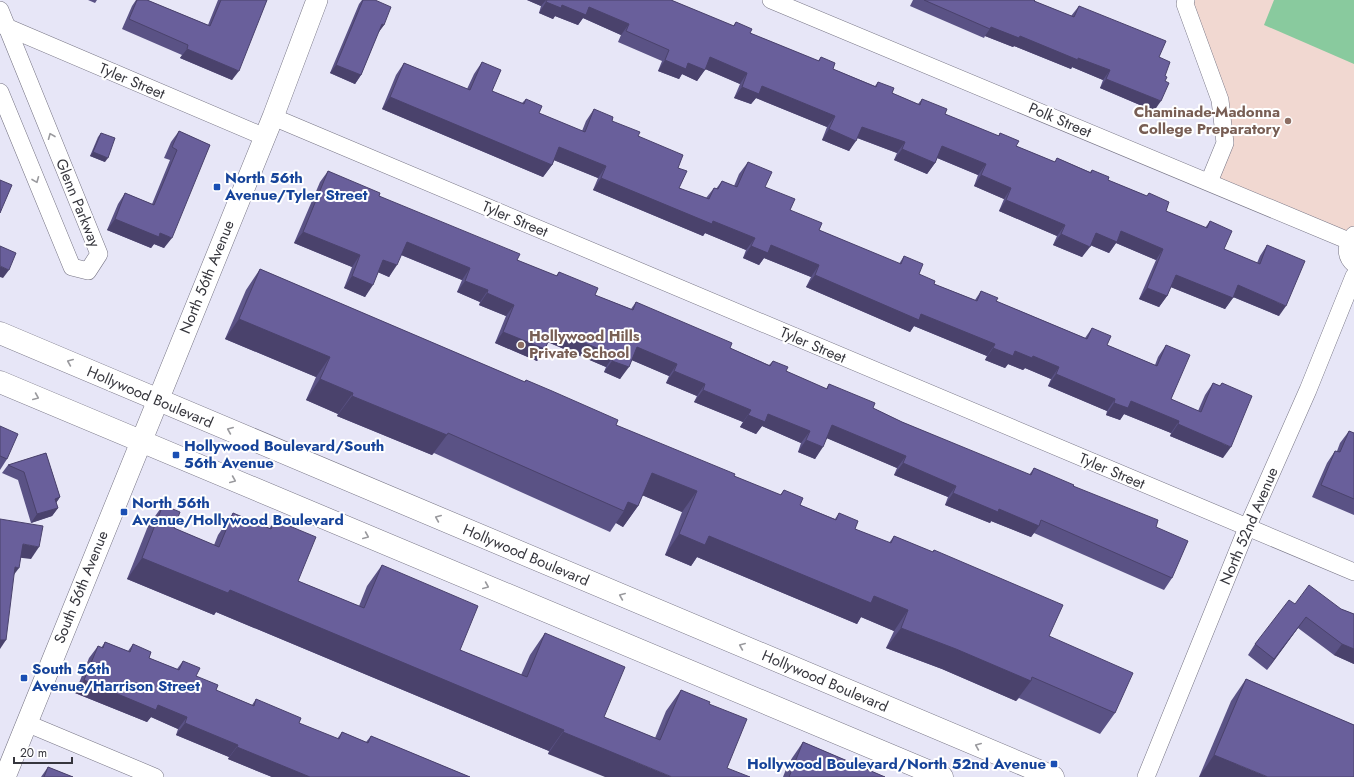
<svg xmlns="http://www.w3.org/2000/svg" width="1354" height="777" font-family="Jost,sans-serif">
  <rect width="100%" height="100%" fill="#e7e6f7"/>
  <path fill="#f1d8d1" d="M1186 0H1354V243L1209 182 1225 143Z"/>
  <path fill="#89ca9e" d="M1274 0H1354V64L1264 25Z"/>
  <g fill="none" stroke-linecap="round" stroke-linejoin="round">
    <g stroke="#767484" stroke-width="18">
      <g id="minor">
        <path d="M771 0 1349 241"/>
        <path d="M1186 0 1185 4 1220 100 1225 143 1209 182"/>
        <path d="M0 10 99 254 88 271 72 267 0 92"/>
        <path d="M2 25 265 137"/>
        <path d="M273 117 1354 572"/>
        <path d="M1354 235C1346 244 1344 255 1354 264"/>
        <path d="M26 723 155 777"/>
        <path d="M1146 777 1247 528 1308 390 1354 276"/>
      </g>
    </g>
    <g stroke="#767484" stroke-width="22">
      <path id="tertiary" d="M5 777 273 117 317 0"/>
    </g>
    <g stroke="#767484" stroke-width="23">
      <g id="trunk">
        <path d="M0 333 1053 777"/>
        <path d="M0 382 942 777"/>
      </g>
    </g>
    <use href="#minor" stroke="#fff" stroke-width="17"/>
    <use href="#tertiary" stroke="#fff" stroke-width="21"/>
    <use href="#trunk" stroke="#fff" stroke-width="22"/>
  </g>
  <g fill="#5a5285">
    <path d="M88 0H97L95 3Z"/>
    <path d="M136 0H147L208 25 218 0H267L232 80 180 58 182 55 122 29 132 6Z"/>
    <path d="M362 0H375L384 25 378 33 361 75 355 84 330 73 359 4Z"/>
    <path d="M527 0H671L733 26 736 22 750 33 818 61 821 57 833 69 875 86 878 82 892 93 918 104 922 99 945 114 998 136 1000 133 1016 146 1055 162 1057 158 1090 172 1092 170 1108 180 1147 196 1149 193 1166 211 1205 228 1210 221 1224 249 1257 263 1260 256 1267 245 1279 316 1233 297 1225 309 1171 287 1167 296 1159 307 1139 299 1156 260 1116 243 1109 253 1090 245 1082 257 1053 245 1057 236 999 211 1004 199 974 186 978 175 937 158 935 163 927 174 894 160 897 153 857 138 849 151 822 140 827 127 756 98 751 104 734 98 740 84 705 69 697 81 682 74 679 79 658 71 662 61 618 42 621 35 583 18 578 25 555 16 553 19 539 13 541 6Z"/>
    <path d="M913 0H1035L1034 1 1071 16 1079 6 1159 57 1165 76 1154 111 1100 88 1103 80 1072 67 1071 69 1014 46 1013 47 985 36 984 38 910 6Z"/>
    <path d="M482 62 492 91 522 103 526 99 539 113 582 131 586 121 594 109 612 121 638 136 678 168 679 188 706 198 714 188 716 189 722 181 734 186 739 174 748 162 765 187 790 210 819 230 899 264 904 256 919 274 934 284 975 300 981 291 996 301 1085 338 1092 328 1107 345 1155 365 1158 357 1166 345 1171 399 1198 411 1205 395 1213 383 1220 386 1222 383 1223 458 1170 436 1171 433 1124 414 1120 420 1106 415 1107 411 1048 386 1051 379 1025 368 1023 370 1008 364 1005 368 985 360 987 356 914 326 910 332 806 287 811 277 764 258 759 265 743 258 746 250 705 233 703 236 593 190 598 178 554 160 552 165 543 177 382 109 396 75 404 63 467 89 474 74Z"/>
    <path d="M179 131 210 145 164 248 154 244 151 248 107 230 118 204 125 193 152 204 170 160 164 158 171 142Z"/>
    <path d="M101 133 105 162 90 156 98 137Z"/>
    <path d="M328 171 379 196 517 260 556 276 559 272 595 295 631 309 636 302 730 348 769 365 773 361 786 371 826 389 829 384 873 408 902 422 1029 475 1034 468 1073 486 1156 527 1172 578 1164 590 1034 533 1031 537 991 521 990 523 945 505 948 497 894 475 897 468 827 438 815 459 798 452 801 443 762 426 756 434 740 427 743 422 694 402 697 396 666 383 669 376 632 360 620 379 604 372 606 367 548 342 545 349 537 361 495 343 506 316 479 305 480 302 457 292 462 280 401 255 389 277 378 272 365 297 344 288 352 267 294 243 320 182Z"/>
    <path d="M260 269 524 382 526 380 616 425 734 476 780 495 784 490 800 505 835 519 839 513 855 529 889 543 894 536 932 552 934 550 1049 636 1115 713 1100 734 1019 698 1016 701 942 669 886 648 894 631 861 617 857 624 697 557 691 566 665 555 682 512 642 495 638 506 623 527 616 523 610 532 434 453 432 455 337 416 338 414 306 400 316 377 225 339 246 290Z"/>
    <path d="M0 426 7 459 0 470Z"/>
    <path d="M1349 431 1354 433V515L1312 497 1327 463 1335 451H1337L1340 443Z"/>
    <path d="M46 453 60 497 56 503 58 508 52 516 31 523 18 480 2 473 8 465Z"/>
    <path d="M163 505 174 528 214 545 218 535 233 513 269 529 275 520 298 581 359 606 367 586 382 565 460 650 521 675 530 655 545 633 604 717 655 738 666 711 681 690 709 704 727 768 548 754 549 751 216 612 214 615 127 579 148 526Z"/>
    <path d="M1295 604 1341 609 1354 614V664L1334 655 1298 628 1267 670 1248 655 1255 644Z"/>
    <path d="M105 642 128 651 133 644 149 658 177 669 183 661 196 676 216 690 252 705 256 699 299 723 337 739 342 732 366 742 371 736 470 777H272L228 759 229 757 176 735 178 729 151 717 147 722 75 693 89 658 98 646 101 648Z"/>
    <path d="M1246 679 1354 725 1199 777 1231 701Z"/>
    <path d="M803 742 885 777H783L788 764Z"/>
    <path d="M48 767 73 777H41Z"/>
  </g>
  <g fill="#4a426c">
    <path d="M527 0H546L541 6Z"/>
    <path d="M546 2 562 5 589 7 629 24 621 35 583 18 578 25 555 16 553 19 539 13Z"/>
    <path d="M382 24 384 25 378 33Z"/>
    <path d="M991 27 1020 36 1110 70 1103 80 1072 67 1071 69 1014 46 1013 47 985 36Z"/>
    <path d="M187 49 239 71 232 80 180 58Z"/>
    <path d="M710 57 747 73 740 84 703 68Z"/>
    <path d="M665 60 688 63 705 70 697 81 682 74 679 79 658 71Z"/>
    <path d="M336 65 361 75 355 84 330 73Z"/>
    <path d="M1106 79 1161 101 1154 111 1100 88Z"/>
    <path d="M762 86 835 116 827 127 756 98 751 104 734 98 742 87Z"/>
    <path d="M390 97 552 165 543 177 382 109Z"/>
    <path d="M862 127 905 142 897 153 855 137Z"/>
    <path d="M829 129 856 141 849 151 822 140Z"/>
    <path d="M942 146 986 164 978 175 935 157Z"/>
    <path d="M559 147 606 166 598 178 551 159Z"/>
    <path d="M902 149 935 163 927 174 894 160Z"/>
    <path d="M93 152 108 158 105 162 90 156Z"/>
    <path d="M981 175 1011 188 1004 199 974 186Z"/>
    <path d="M601 178 713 221 755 238 746 250 705 233 703 236 593 190Z"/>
    <path d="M1006 200 1065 225 1057 236 999 211Z"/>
    <path d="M115 219 160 233 172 238 164 248 154 244 151 248 107 230Z"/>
    <path d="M1121 231 1163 249 1156 260 1116 243 1109 253 1088 244 1096 233Z"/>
    <path d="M303 232 360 255 352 267 294 243Z"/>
    <path d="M1061 234 1090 247 1082 257 1053 245Z"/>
    <path d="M407 242 470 268 462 280 399 254Z"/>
    <path d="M771 245 819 265 811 277 764 258 759 265 743 258 751 246Z"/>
    <path d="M383 260 397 265 389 277 375 271Z"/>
    <path d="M0 266 9 270 3 278 0 277Z"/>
    <path d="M815 275 921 314 995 344 987 356 914 326 910 332 806 287Z"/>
    <path d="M1176 275 1233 298 1225 309 1168 286Z"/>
    <path d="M352 276 373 285 365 297 344 288Z"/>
    <path d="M465 281 488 290 480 302 457 292Z"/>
    <path d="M1238 285 1286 306 1279 316 1231 296Z"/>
    <path d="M1147 288 1167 296 1159 307 1139 299Z"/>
    <path d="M487 293 514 305 506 316 479 305Z"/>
    <path d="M239 319 330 357 316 377 225 339Z"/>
    <path d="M553 330 614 355 606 367 545 341Z"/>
    <path d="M503 332 545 349 537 361 495 343Z"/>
    <path d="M637 347 677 364 669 376 629 359Z"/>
    <path d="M993 348 1015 351 1033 356 1059 367 1051 379 1025 368 1023 370 1008 364 1005 368 985 360Z"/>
    <path d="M612 361 629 367 620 379 604 372Z"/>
    <path d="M674 371 705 384 697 396 666 383Z"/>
    <path d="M1056 374 1115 399 1107 411 1048 386Z"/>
    <path d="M320 379 353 393 338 414 306 400Z"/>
    <path d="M703 390 751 410 743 422 694 402Z"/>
    <path d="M352 396 447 435 432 455 337 416Z"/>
    <path d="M1131 401 1179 421 1171 433 1124 414 1120 420 1106 415 1114 403Z"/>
    <path d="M768 414 810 431 801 443 762 426 756 434 740 427 748 415Z"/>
    <path d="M1178 424 1231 447 1223 458 1170 436Z"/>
    <path d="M832 425 906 456 897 468 824 437Z"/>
    <path d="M806 440 823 447 815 459 798 452Z"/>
    <path d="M903 463 956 486 948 497 894 475Z"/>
    <path d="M652 473 697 491 682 512 637 493Z"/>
    <path d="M953 493 999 509 1039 526 1031 537 991 521 990 523 945 505Z"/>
    <path d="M60 497 54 506 55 499Z"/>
    <path d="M628 502 638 506 623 527 616 523 624 511Z"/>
    <path d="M58 508 52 516 31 523 37 514Z"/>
    <path d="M679 534 709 536 874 596 908 610 894 631 861 617 857 624 697 557 691 566 665 555Z"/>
    <path d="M23 544 39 547 31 559 14 557Z"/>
    <path d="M142 558 230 590 564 730 549 751 216 612 214 615 127 579Z"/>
    <path d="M15 567 19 568 10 580Z"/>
    <path d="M1306 617 1298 628 1267 670 1274 659Z"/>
    <path d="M901 628 956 649 1031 681 1016 701 942 669 886 648Z"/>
    <path d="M0 640H6L0 649Z"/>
    <path d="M1342 644 1354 649V664L1334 655Z"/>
    <path d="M84 680 158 705 187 717 178 729 151 717 147 722 75 693Z"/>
    <path d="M185 723 238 745 229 757 176 735Z"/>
    <path d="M563 732 672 777H605L548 754Z"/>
    <path d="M237 747 310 777H272L228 759Z"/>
    <path d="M1214 755 1268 777H1199Z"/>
  </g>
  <g fill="#695f9b" stroke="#4a426c">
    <path d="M137 0H147L210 26 221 0H267L239 71 187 49 188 45 129 19Z"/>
    <path d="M363 0H375L391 7 384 25 382 24 361 75 336 65Z"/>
    <path d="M547 0H671L734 26 736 22 752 29 750 33 819 61 821 57 835 63 833 69 876 87 878 82 894 88 892 93 920 105 922 99 947 109 945 114 999 136 1000 133 1019 141 1016 146 1055 162 1057 158 1091 173 1092 170 1109 177 1108 180 1147 196 1149 193 1169 202 1166 211 1207 228 1210 221 1232 231 1224 249 1260 264 1267 245 1305 261 1286 306 1238 285 1233 298 1176 275 1167 296 1147 288 1163 249 1121 231 1117 242 1096 233 1090 247 1061 234 1065 225 1006 200 1011 188 981 175 986 164 942 146 935 163 902 149 905 142 862 127 856 141 829 129 835 116 762 86 759 94 742 87 747 73 710 57 705 70 688 63 686 69 665 60 669 50 626 31 629 24 589 7 586 15 562 5 561 8 546 2Z"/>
    <path d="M924 0H1035L1034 1 1074 17 1079 6 1166 41 1159 57 1170 62 1165 76 1167 77 1165 81 1169 83 1161 101 1106 79 1110 70 1078 58V60L1020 36 1019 38 991 27 990 29Z"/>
    <path d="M482 62 501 70 492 91 524 104 526 99 542 106 539 113 585 132 594 109 613 117 612 121 640 132 638 136 683 155 678 168 687 171 679 188 709 199 714 188 718 189 722 181 737 187 748 162 772 172 765 187 795 199 790 210 822 223 819 230 901 264 904 256 923 264 919 274 935 281 934 284 977 301 981 291 998 298 996 301 1087 339 1092 328 1111 336 1107 345 1157 366 1166 345 1190 355 1171 399 1201 412 1213 383 1220 386 1222 383 1252 396 1231 447 1178 424 1179 421 1131 401 1128 408 1114 403 1115 399 1056 374 1059 367 1033 356 1032 358 1015 351 1013 356 993 348 995 344 921 314 919 320 815 275 819 265 771 245 768 253 751 246 755 238 713 221 712 224 601 178 606 166 559 147 552 165 390 97 404 63 470 90Z"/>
    <path d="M179 131 210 145 172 238 160 233 159 237 115 219 125 193 154 205 177 150 172 147Z"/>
    <path d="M101 133 115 138 108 158 93 152Z"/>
    <path d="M328 171 380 193 379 196 520 254 517 260 557 276 559 272 598 288 595 295 633 310 636 302 732 343 730 348 770 366 773 361 788 367 786 371 827 389 829 384 875 403 873 408 902 422 1031 475 1034 468 1074 485 1073 486 1158 520 1156 527 1188 541 1172 578 1041 520 1039 526 999 509 998 512 953 493 956 486 903 463 906 456 832 425 823 447 806 440 810 431 768 414 765 422 748 415 751 410 703 390 705 384 674 371 677 364 637 347 629 367 612 361 614 355 553 330 545 349 503 332 514 305 487 293 488 290 465 281 470 268 407 242 397 265 383 260 373 285 352 276 360 255 303 232Z"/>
    <path d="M0 180 12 185 0 213Z"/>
    <path d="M0 246 16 253 9 270 0 266Z"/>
    <path d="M260 269 525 382 526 380 552 391 618 420 616 425 735 474 734 476 781 495 784 490 803 498 800 505 836 520 839 513 858 521 855 529 891 543 894 536 933 552 934 550 1063 605 1049 636 1133 673 1115 713 1032 677 1031 681 956 649 901 628 908 610 874 596 871 603 709 536 705 545 679 534 697 491 652 473 638 506 628 502 624 511 448 433 447 435 352 396 353 393 320 379 330 357 239 319Z"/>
    <path d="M0 426 18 434 7 459 0 456Z"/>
    <path d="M1349 431 1354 433V499L1321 485 1335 451 1340 452Z"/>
    <path d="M46 453 60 497 55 499 58 508 37 514 24 472 8 465Z"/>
    <path d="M163 505 180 512 174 528 219 547 233 513 271 529 275 520 316 537 298 581 364 608 382 565 478 606 460 650 527 677 545 633 625 667 604 717 660 740 681 690 710 702 709 704 747 719 727 768 750 777H672L563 732 564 730 230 590 228 593 142 558Z"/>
    <path d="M0 519 43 526 39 547 23 544 19 568 15 567 6 640H0Z"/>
    <path d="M1309 585 1341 609 1354 614V649L1342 644 1306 617 1274 659 1255 644 1289 600 1295 604Z"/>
    <path d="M105 642 130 652 133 644 151 652 149 658 179 670 183 661 200 668 196 676 218 685 216 690 254 706 256 699 301 718 299 723 339 739 342 732 368 743 371 736 470 777H310L237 747 238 745 185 723 187 717 158 705 156 710 84 680 98 646 103 648Z"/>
    <path d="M1246 679 1354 725V777H1268L1214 755Z"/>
    <path d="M803 742 885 777H789Z"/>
    <path d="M48 767 73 777H44Z"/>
  </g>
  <defs><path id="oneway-chevron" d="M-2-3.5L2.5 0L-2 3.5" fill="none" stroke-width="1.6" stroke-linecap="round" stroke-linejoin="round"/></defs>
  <g stroke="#9a9a9e">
    <use href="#oneway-chevron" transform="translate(51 136) rotate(-112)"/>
    <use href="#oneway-chevron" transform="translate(36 180) rotate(68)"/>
    <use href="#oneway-chevron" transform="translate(70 362) rotate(-157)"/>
    <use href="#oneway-chevron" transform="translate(36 397) rotate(23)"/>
    <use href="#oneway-chevron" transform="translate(230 430) rotate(-157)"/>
    <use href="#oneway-chevron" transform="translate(233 480) rotate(23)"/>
    <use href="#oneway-chevron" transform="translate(438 518) rotate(-157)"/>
    <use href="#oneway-chevron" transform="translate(366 536) rotate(23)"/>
    <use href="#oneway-chevron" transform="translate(486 586) rotate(23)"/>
    <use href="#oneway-chevron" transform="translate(622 596) rotate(-157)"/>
    <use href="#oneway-chevron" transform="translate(742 646) rotate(-157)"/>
    <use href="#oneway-chevron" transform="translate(978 746) rotate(-157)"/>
  </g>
  <g fill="#8d6e63" stroke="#fff" stroke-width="1.5">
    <circle cx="1288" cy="121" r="4"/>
    <circle cx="521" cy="345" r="4"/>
  </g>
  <g fill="#1a4fb4" stroke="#fff" stroke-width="1.5">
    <rect x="213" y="183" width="8" height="8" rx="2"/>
    <rect x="172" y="451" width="8" height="8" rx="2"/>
    <rect x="120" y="508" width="8" height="8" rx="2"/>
    <rect x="20" y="674" width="8" height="8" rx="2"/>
    <rect x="1050" y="760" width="8" height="8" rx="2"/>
  </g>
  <g text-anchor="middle" stroke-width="4" stroke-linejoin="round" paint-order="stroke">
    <g font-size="15" fill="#36363d" stroke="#fff">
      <text transform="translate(132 81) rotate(23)" y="5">Tyler Street</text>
      <text transform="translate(1060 120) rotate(23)" y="5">Polk Street</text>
      <text transform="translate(78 203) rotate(68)" y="5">Glenn Parkway</text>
      <text transform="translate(515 219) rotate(23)" y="5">Tyler Street</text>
      <text transform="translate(207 277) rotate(-68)" y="5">North 56th Avenue</text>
      <text transform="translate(813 345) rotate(23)" y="5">Tyler Street</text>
      <text transform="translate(150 397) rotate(23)" y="5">Hollywood Boulevard</text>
      <text transform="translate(1112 471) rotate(23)" y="5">Tyler Street</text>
      <text transform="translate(1249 526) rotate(-67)" y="5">North 52nd Avenue</text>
      <text transform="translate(526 555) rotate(23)" y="5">Hollywood Boulevard</text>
      <text transform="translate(81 587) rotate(-68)" y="5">South 56th Avenue</text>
      <text transform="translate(825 681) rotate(23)" y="5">Hollywood Boulevard</text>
    </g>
    <g font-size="15" font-weight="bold" fill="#785e54" stroke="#fff" text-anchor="end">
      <text x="1280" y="117">Chaminade-Madonna<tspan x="1280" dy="17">College Preparatory</tspan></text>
      <text x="529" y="341" text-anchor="start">Hollywood Hills<tspan x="529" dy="17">Private School</tspan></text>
    </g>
    <g font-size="15" font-weight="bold" fill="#164399" stroke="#fff" text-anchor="start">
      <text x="225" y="183">North 56th<tspan x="225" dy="17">Avenue/Tyler Street</tspan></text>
      <text x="184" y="451">Hollywood Boulevard/South<tspan x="184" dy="17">56th Avenue</tspan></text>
      <text x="132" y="508">North 56th<tspan x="132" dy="17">Avenue/Hollywood Boulevard</tspan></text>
      <text x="32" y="674">South 56th<tspan x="32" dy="17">Avenue/Harrison Street</tspan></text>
      <text x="1046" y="769" text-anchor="end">Hollywood Boulevard/North 52nd Avenue</text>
    </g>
  </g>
  <path d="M14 757v6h58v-6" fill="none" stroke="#36363d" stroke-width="2"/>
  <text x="20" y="757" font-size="12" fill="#36363d" stroke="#ffffff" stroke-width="3" paint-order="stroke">20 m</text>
</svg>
